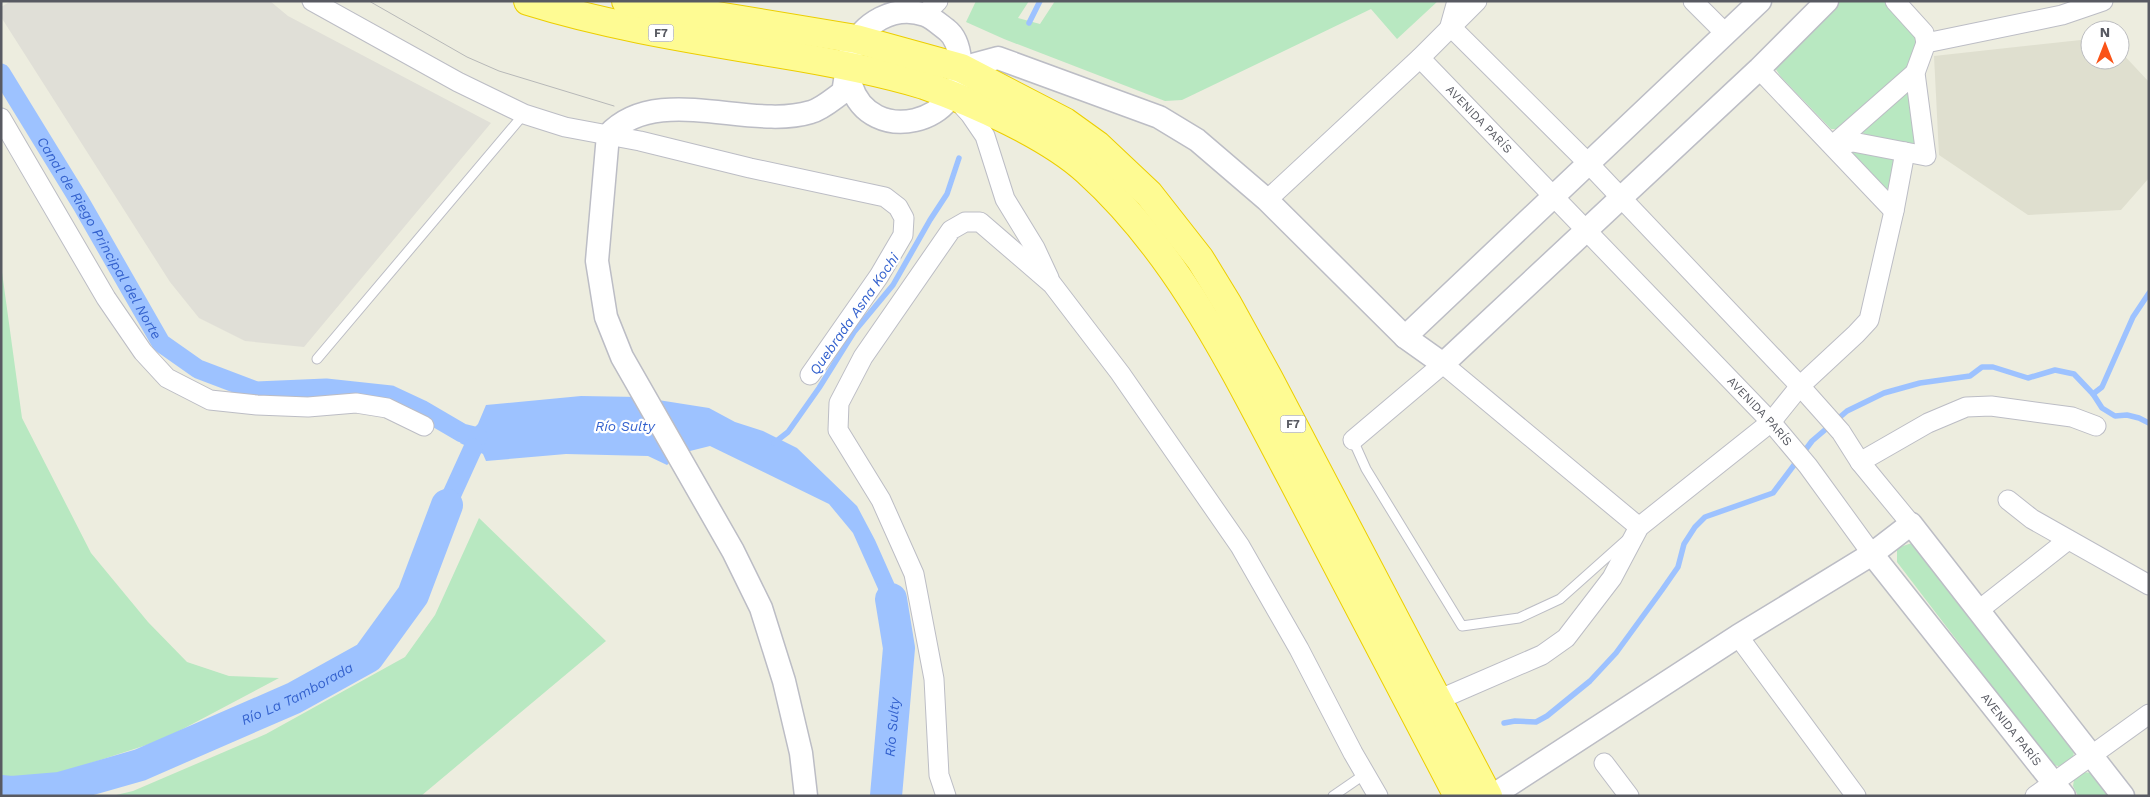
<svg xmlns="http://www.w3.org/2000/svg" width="2150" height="797" font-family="'Work Sans',sans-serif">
  <rect width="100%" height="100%" fill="#ededdf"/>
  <path fill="#e0dfd7" d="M11 1H270L288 16 491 123 304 347 245 341 199 318 170 282 1 17V7Z"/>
  <path fill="#dfdfcf" d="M2090 39V60H2120V51L2149 82V178L2121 210 2028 215 1939 155 1934 56Z"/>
  <g fill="#b8e8c1">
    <path d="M976 1H1029L1018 18 1040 24 1055 1H1438L1397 39 1371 9 1182 100 1165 101 1004 39 966 22Z"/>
    <path d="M1833 1H1887L1918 37 1914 63 1841 129H1831L1781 77 1775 68Z"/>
    <path d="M1908 91 1910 93 1916 141 1913 144 1865 136 1862 131Z"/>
    <path d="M1849 149 1894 158 1891 195 1849 156Z"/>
    <path d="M1 265 22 418 91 553 148 622 187 662 229 676 279 678 162 740 57 774 1 779Z"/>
    <path d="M479 518 606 641 421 796H112L133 791 266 734 405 657 435 615Z"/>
    <path d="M1912 543 2074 751 2073 759C2064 765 2058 770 2049 761L1897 562V550L1900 547Z"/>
    <path d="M2081 772 2093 773 2111 796H2078L2073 786 2074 780Z"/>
  </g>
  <path fill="#9dc2ff" d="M581 396 639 397 709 408 735 422 763 431 797 448 857 506 875 540 895 585 909 643 883 645 879 591 853 533 829 504 710 446 678 454 667 465 648 456 566 454 486 461 483 454 460 443 462 440 460 439 464 429H473L478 424 486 405Z"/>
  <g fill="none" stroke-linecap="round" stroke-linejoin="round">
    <g stroke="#9dc2ff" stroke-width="5.5">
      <path d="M1029 23 1040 1"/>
      <path d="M2093 394 2102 387 2133 317 2149 293"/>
      <path d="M774 443 788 432 819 388 854 332 893 285 930 220 947 194 959 158"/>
      <path d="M1504 723 1515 721 1536 722 1547 716 1590 681 1616 653 1662 590 1678 567 1684 544 1695 527 1705 517 1773 493 1812 441 1847 411 1884 393 1920 383 1970 376 1982 367H1993L2028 378 2055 370 2074 374 2093 394 2102 408 2115 416 2127 415 2139 418 2149 423"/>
    </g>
    <g stroke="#9dc2ff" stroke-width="19">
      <path id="s1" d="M1 73 82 205 161 343 198 369 256 391 326 388 391 395 421 409 462 433 478 437"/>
      <path d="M447 505 473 448"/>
    </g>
    <g stroke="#9dc2ff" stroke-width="32">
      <path id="s2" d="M1 791 12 792 60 788 140 765 294 698 368 657 413 595 447 505"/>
      <path id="s3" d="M886 796 899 648 891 599"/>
    </g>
    <g stroke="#bcbdc5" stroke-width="11">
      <g id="service">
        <path d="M317 359 524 114"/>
        <path d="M1353 440 1366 469 1462 626 1519 618 1560 599 1625 541"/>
        <path d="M1333 796 1365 774"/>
      </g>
    </g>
    <g stroke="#bcbdc5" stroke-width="21">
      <g id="minor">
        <path d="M312 1 458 82 524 114 565 127 640 141 750 168 885 197 898 207 904 218 903 235 879 276 810 375"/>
        <path d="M1457 1 1450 26 1589 164 1800 386 1841 432 1860 462 1911 524"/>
        <path d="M1693 1 1726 34"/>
        <path d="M1895 1 1924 33 1926 43"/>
        <path d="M924 15 938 1"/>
        <path id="s4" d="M1420 58 1771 422 1808 466 1872 554"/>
        <path d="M1759 69 1894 211"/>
        <path d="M959 102 970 114 985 136 1005 199 1035 248 1049 278"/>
        <path d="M1 118 106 298 143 352 167 378 210 400 257 405 308 407 356 403 387 408 424 426"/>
        <path d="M1833 145 1853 142 1926 156 1915 73 1926 43 2062 15 2103 1"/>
        <path d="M1833 145 1915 73"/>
        <path d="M1267 200 1420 58 1477 1"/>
        <path d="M1353 440 1443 364 1639 527"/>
        <path d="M1860 462 1928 423 1966 407 1991 406 2072 417 2096 426"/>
        <path d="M2008 500 2032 519 2149 585"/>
        <path d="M1979 610 2068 540"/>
        <path d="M1738 636 1856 796"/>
        <path d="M1438 700 1542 655 1566 638 1612 578 1639 527 1771 422 1800 386 1856 334 1869 320 1894 211 1905 152"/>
        <path d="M1604 763 1629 796"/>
        <path d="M946 796 939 775 934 679 914 574 881 500 838 430 839 403 863 357 951 230 965 222H980L1052 284 1120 373 1240 546 1299 649 1353 753 1378 796"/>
        <path d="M2035 796 2149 714"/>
      </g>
    </g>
    <g stroke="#bcbdc5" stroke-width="25">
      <g id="tertiary">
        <path d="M961 68 998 58 1159 117 1197 140 1267 200 1405 337 1443 364 1759 69 1827 1"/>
        <path d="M1405 337 1760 1"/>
        <path id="s5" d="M1872 554 2064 796"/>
        <path d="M806 796 801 753 784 681 761 608 733 551 622 357 606 317 597 261 608 135C657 82 750 131 811 112 822 109 833 99 843 92 846 79 846 63 851 51 862 23 895 4 925 15 933 18 940 25 947 30 956 37 959 49 960 60 966 125 870 147 851 85 849 79 849 73 848 66"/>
        <path d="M1492 796 1738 636 1872 554 1911 524 2123 796"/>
      </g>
    </g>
    <g stroke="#ecce00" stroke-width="30">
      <g id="trunk">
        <path d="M528 1C608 26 692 39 775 53 824 61 875 70 924 85 973 102 1049 136 1087 171 1180 255 1234 370 1292 479 1348 584 1403 690 1458 796"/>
        <path d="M626 1 856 39 961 68 1065 122 1097 145 1149 194 1200 259 1227 303 1269 379 1488 796"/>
      </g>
    </g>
    <use href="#service" stroke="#fff" stroke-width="9"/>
    <use href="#minor" stroke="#fff" stroke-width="19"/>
    <use href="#tertiary" stroke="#fff" stroke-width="22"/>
    <use href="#trunk" stroke="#fefb93" stroke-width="28"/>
    <path stroke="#b7b8b8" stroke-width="1" d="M369 1 467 57 499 71 614 106"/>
  </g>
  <g text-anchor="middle" stroke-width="4.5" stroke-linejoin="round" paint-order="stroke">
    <g fill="#fff" stroke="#8a8c91" stroke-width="1">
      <rect x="648.5" y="24.5" width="25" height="17" rx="4"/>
      <rect x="1280.5" y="415.5" width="25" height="17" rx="4"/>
    </g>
    <g font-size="11" font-weight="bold" fill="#585a62">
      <text x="661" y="37">F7</text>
      <text x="1293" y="428">F7</text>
    </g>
    <g font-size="12" fill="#585a62" stroke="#fff">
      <text dy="4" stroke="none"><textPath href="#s4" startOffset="85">AVENIDA PARÍS</textPath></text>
      <text dy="4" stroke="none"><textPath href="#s4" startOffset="490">AVENIDA PARÍS</textPath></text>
      <text dy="4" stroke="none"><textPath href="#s5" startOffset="224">AVENIDA PARÍS</textPath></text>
    </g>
    <g font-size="14" font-style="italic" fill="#3462ce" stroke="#fff">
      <text dy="5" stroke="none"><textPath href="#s1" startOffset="192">Canal de Riego Principal del Norte</textPath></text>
      <text transform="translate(854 314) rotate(-55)" y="5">Quebrada Asna Kochi</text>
      <text x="625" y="431">Río Sulty</text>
      <text dy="5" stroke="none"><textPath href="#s2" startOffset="315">Río La Tamborada</textPath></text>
      <text dy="5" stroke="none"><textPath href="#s3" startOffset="69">Río Sulty</textPath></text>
    </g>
  </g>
  <rect width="2150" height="797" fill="none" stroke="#585a62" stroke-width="5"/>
  <g transform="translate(2105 45)"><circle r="24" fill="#ffffff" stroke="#bcbdc0"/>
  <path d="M0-4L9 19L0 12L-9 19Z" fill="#fa5317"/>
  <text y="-8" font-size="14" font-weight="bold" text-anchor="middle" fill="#585a62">N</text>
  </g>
</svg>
